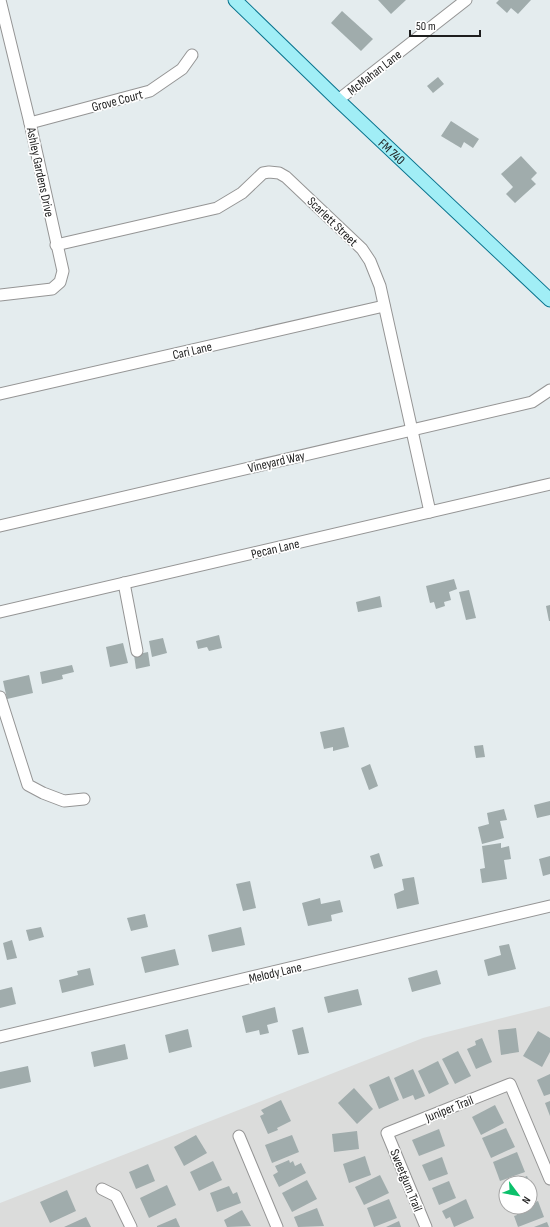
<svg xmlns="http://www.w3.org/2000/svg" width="550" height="1227" font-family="'Sofia Sans Condensed',sans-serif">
  <rect width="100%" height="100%" fill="#e4ecee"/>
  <path fill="#dbdcdb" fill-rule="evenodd" d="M550 1006V1227H0V1203L423 1038ZM506 1183H530V1207H506Z"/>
  <g fill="#a0acac">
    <path d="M378 0H406L391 14Z"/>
    <path d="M499 0H531L518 14 511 8 507 13 496 3Z"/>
    <path d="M342 11 373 39 361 51 331 23Z"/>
    <path d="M438 77 444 84 433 93 427 86Z"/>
    <path d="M451 121 479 139 473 148 464 142 461 148 441 136Z"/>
    <path d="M521 156 537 173 531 179 536 184 515 203 506 194 513 187 501 174Z"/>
    <path d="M454 579 457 589 449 592 451 600 444 602 445 606 436 609 434 602 430 603 426 586Z"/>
    <path d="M469 590 476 618 466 620 459 592Z"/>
    <path d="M380 596 382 607 358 612 356 602Z"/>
    <path d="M550 605V621H549L546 606Z"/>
    <path d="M219 635 222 648 209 651 207 647 198 649 196 641Z"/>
    <path d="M163 638 167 653 152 657 149 641Z"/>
    <path d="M123 643 128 663 110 667 106 647Z"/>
    <path d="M148 652 150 666 136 669 134 655Z"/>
    <path d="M72 665 74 672 62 675 63 679 42 684 40 672Z"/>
    <path d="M29 675 33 693 7 699 3 681Z"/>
    <path d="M344 727 349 747 333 751V747L324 749 320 732Z"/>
    <path d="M483 745 485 757 476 758 474 746Z"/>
    <path d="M370 764 378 786 369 790 361 768Z"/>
    <path d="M550 801V815L537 818 534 805Z"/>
    <path d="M504 809 507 820 500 821 504 838 482 844 478 827 489 824 487 813Z"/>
    <path d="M501 843V848L509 846 511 859 504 860 507 879 482 883 480 869 485 868 482 846Z"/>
    <path d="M379 853 383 866 374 869 370 856Z"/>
    <path d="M550 856V874L543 876 539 859Z"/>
    <path d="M414 877 419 904 397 909 394 894 404 890 402 879Z"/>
    <path d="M250 881 256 908 243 911 236 884Z"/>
    <path d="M320 898 321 904 340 900 343 912 331 915 332 921 308 926 302 903Z"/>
    <path d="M145 914 148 927 131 931 127 918Z"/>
    <path d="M41 927 44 937 29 941 26 930Z"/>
    <path d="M241 927 245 945 212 952 208 935Z"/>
    <path d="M12 940 17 958 7 960 3 943Z"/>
    <path d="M509 944 516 969 488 976 484 960 501 955 499 946Z"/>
    <path d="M175 949 179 965 145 973 141 957Z"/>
    <path d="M90 968 94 985 62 993 59 980 78 975 77 971Z"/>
    <path d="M437 970 441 984 412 992 408 978Z"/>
    <path d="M12 987 16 1004 0 1008V990Z"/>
    <path d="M358 989 362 1005 328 1013 324 997Z"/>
    <path d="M275 1007 278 1022 267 1025 269 1033 260 1035 259 1030 246 1033 242 1016Z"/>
    <path d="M303 1027 309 1053 298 1055 292 1030Z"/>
    <path d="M516 1028 519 1052 501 1055 498 1030Z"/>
    <path d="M188 1029 192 1047 169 1053 165 1035Z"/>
    <path d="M538 1031 550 1038V1052L542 1067 523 1056Z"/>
    <path d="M482 1038 492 1062 476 1069 467 1049 476 1045 475 1041Z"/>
    <path d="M125 1044 128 1059 94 1067 91 1052Z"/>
    <path d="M458 1051 471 1076 455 1084 442 1059Z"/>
    <path d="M438 1061 449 1084 429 1094 418 1071Z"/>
    <path d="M28 1066 31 1082 0 1089V1072Z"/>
    <path d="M413 1069 425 1096 415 1100 413 1095 403 1099 394 1078Z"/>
    <path d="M550 1074V1094L544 1096 537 1080Z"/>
    <path d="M389 1076 399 1100 379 1109 369 1085Z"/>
    <path d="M354 1088 373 1109 357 1124 338 1103Z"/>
    <path d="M281 1100 291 1121 277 1128 278 1130 268 1134 260 1116 264 1114 261 1110Z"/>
    <path d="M550 1101V1116L545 1103Z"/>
    <path d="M495 1105 504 1123 481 1135 472 1117Z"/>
    <path d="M506 1128 515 1147 491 1158 482 1138Z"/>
    <path d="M439 1129 445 1146 419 1156 412 1140Z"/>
    <path d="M357 1131 359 1149 334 1152 332 1134Z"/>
    <path d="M196 1135 207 1153 184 1166 174 1147Z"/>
    <path d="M292 1135 299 1152 272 1163 265 1145Z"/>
    <path d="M517 1152 525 1172 500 1181 493 1162Z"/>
    <path d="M365 1156 371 1175 349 1183 343 1164Z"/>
    <path d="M442 1157 448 1174 429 1181 422 1165Z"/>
    <path d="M289 1160 290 1163 293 1161 295 1166 301 1163 306 1173 279 1187 273 1175 278 1172 275 1166Z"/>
    <path d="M213 1161 222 1180 199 1191 190 1172Z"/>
    <path d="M148 1164 155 1181 136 1189 129 1172Z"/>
    <path d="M380 1175 389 1193 364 1205 355 1187Z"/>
    <path d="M527 1176 530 1183H509Z"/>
    <path d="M307 1180 317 1199 292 1212 282 1193Z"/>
    <path d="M449 1181 456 1198 439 1205 432 1188Z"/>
    <path d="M167 1185 176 1205 149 1218 140 1198Z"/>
    <path d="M229 1186 233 1194 237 1192 241 1203 217 1212 210 1193Z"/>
    <path d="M67 1190 76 1211 50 1223 40 1202Z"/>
    <path d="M389 1199 397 1218 374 1227 367 1208Z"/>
    <path d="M466 1199 474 1218 454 1227 450 1217 446 1219 442 1211Z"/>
    <path d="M538 1201 544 1217 518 1227 514 1216 517 1215 515 1209 521 1207H530V1204Z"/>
    <path d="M317 1208 324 1226 298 1227 294 1217Z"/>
    <path d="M242 1210 251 1226 227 1227 224 1220Z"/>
    <path d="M86 1217 91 1227H64Z"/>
    <path d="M176 1218 180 1227H157V1226Z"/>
    <path d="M399 1221 401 1227H386Z"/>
    <path d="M547 1222 549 1227H534Z"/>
  </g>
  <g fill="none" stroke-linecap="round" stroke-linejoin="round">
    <g stroke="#959595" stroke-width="13">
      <g id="minor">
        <path d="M338 100 466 0"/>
        <path d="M30 123 150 91 182 69 192 55"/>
        <path d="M56 245 217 208 242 193 263 173 269 172 279 173 286 177 362 249 370 261 380 286 430 512"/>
        <path d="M0 295 52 289 60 282 63 271 30 123 0 0"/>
        <path d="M0 394 384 306"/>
        <path d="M0 526 532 402 550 390"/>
        <path d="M124 583 137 651"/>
        <path d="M0 612 550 484"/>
        <path d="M0 697 28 785 43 793 64 801 84 799"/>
        <path d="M0 1037 550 906"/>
        <path d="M239 1136 277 1227"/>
        <path d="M102 1189 116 1196 131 1227"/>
        <path d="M426 1227 387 1133 510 1084 550 1179"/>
      </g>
    </g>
    <g stroke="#09748f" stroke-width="15">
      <g id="major">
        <path id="s1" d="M235 0 338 100 550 300"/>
      </g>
    </g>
    <use href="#minor" stroke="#fff" stroke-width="11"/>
    <use href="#major" stroke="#a1eef6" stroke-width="13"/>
  </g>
  <g text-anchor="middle" stroke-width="3.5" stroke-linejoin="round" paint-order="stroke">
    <g font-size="13" fill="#1e1e1e" stroke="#fff">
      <text transform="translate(374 72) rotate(-38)" y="5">McMahan Lane</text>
      <text transform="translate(117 100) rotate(-15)" y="5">Grove Court</text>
      <text dy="5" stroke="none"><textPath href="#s1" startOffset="218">FM 740</textPath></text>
      <text transform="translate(41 172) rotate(78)" y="5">Ashley Gardens Drive</text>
      <text transform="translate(333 221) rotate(44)" y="5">Scarlett Street</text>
      <text transform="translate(192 350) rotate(-13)" y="5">Cari Lane</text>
      <text transform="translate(276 461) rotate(-13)" y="5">Vineyard Way</text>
      <text transform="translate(275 548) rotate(-13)" y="5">Pecan Lane</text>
      <text transform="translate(275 972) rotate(-13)" y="5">Melody Lane</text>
      <text transform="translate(449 1108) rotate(-22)" y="5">Juniper Trail</text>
      <text transform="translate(407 1180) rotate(68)" y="5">Sweetgum Trail</text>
    </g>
  </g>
  <g transform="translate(518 1195) rotate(122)"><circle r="19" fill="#ffffff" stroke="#a5a5a5"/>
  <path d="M0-3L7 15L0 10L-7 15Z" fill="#0cc06b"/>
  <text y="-6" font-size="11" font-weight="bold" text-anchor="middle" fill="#1e1e1e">N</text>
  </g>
  <path d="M410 30v6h70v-6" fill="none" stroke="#1e1e1e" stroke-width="2"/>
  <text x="416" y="30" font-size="12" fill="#1e1e1e" stroke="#ffffff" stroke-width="3" paint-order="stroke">50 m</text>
</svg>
